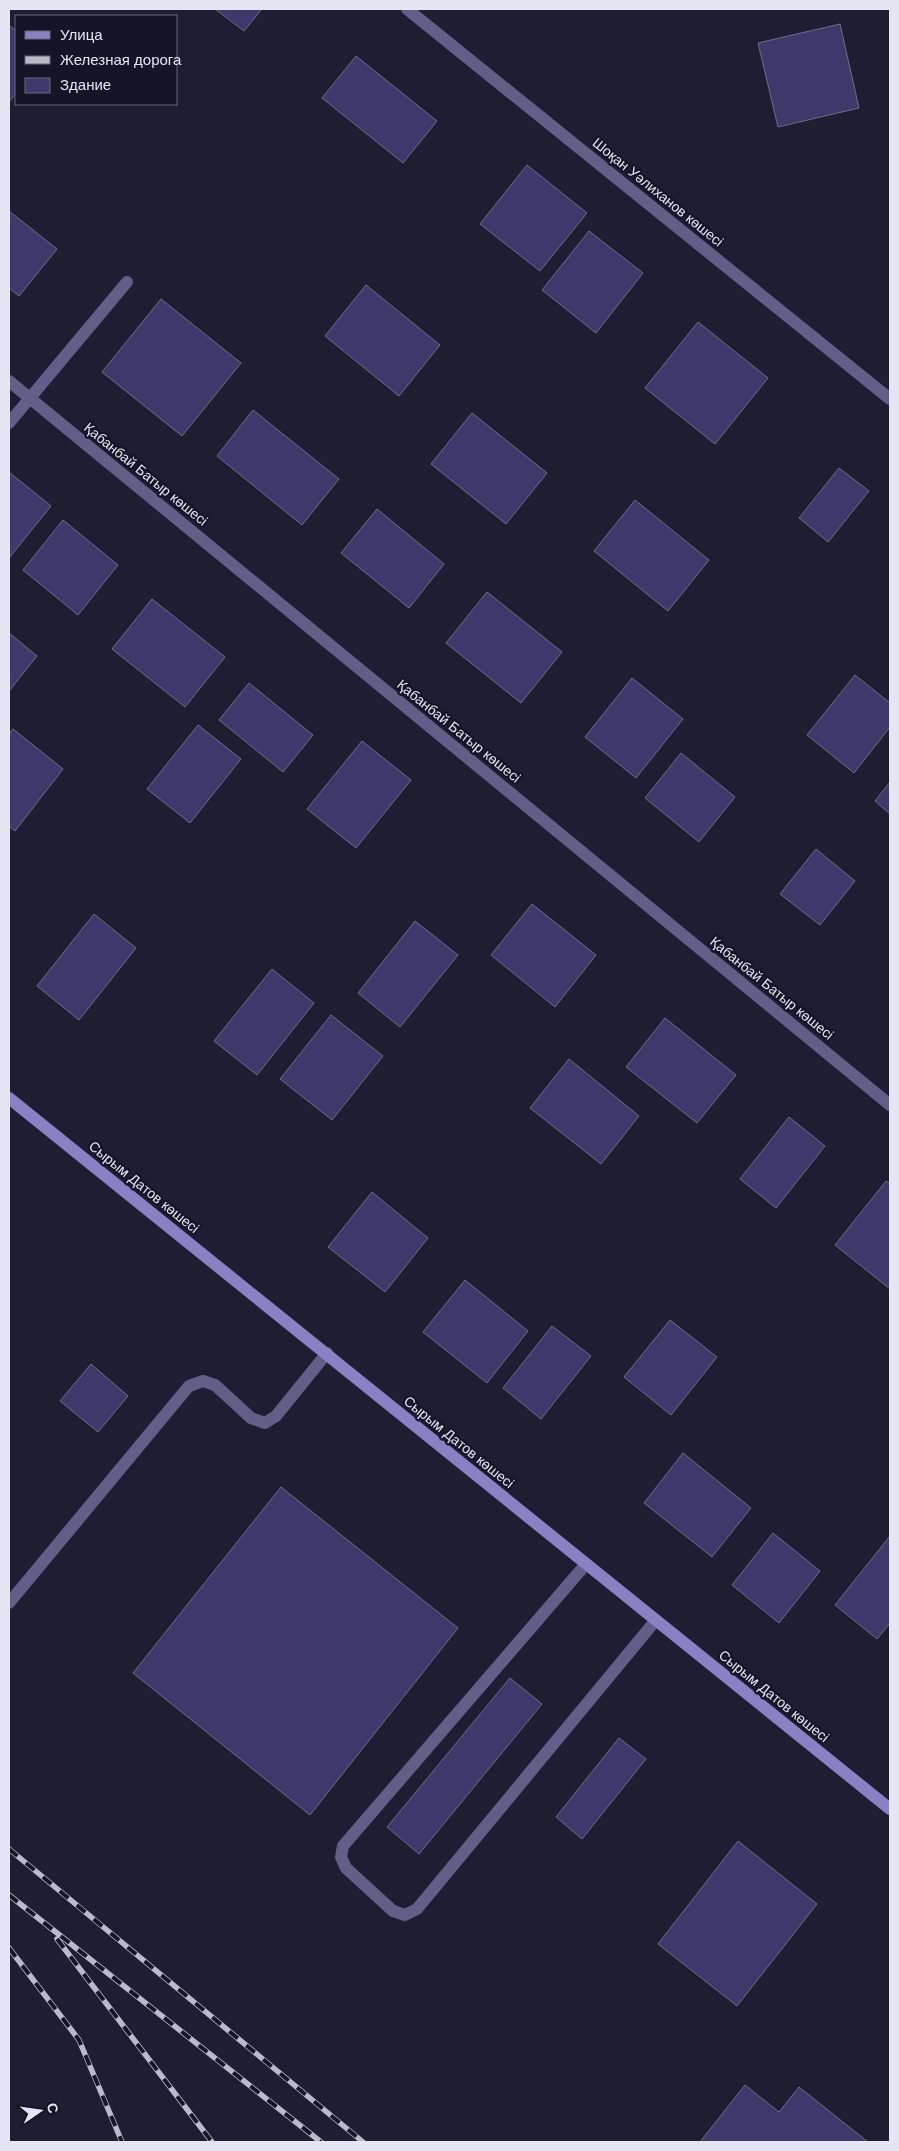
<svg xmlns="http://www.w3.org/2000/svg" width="899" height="2151" font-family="Arial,sans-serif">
  <rect width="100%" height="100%" fill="#1f1d32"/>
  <g fill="#3f386b" stroke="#6e6d86">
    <path d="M215 9H262L244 31Z"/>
    <path d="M840 24 859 108 778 127 758 43Z"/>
    <path d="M9 25 16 31V93L9 102Z"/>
    <path d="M356 56 437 121 403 163 322 98Z"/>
    <path d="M527 165 587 213 540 271 480 224Z"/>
    <path d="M9 211 57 249 19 296 9 288Z"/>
    <path d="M589 231 643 273 596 333 542 290Z"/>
    <path d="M366 285 440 345 399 396 325 336Z"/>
    <path d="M161 299 241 363 182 436 102 372Z"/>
    <path d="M698 322 768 378 715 444 645 388Z"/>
    <path d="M253 410 339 479 302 525 217 456Z"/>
    <path d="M472 413 547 473 506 524 431 464Z"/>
    <path d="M839 468 869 491 828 542 799 518Z"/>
    <path d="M9 472 51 506 9 558Z"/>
    <path d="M635 500 709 560 668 611 594 551Z"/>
    <path d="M377 509 444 564 409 608 341 553Z"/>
    <path d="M63 520 118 565 78 615 23 570Z"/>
    <path d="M487 592 562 652 521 703 446 643Z"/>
    <path d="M152 599 225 657 185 707 112 649Z"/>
    <path d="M9 633 37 656 9 691Z"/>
    <path d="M855 675 890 703V727L854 773 807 735Z"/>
    <path d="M632 678 683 719 636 778 585 737Z"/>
    <path d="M249 683 313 735 283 772 219 720Z"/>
    <path d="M198 725 241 759 190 823 147 789Z"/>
    <path d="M13 729 63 769 15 831 9 826V734Z"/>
    <path d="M362 741 411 780 356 848 307 809Z"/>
    <path d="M681 753 735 797 699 842 645 798Z"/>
    <path d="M890 782V814L875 801Z"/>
    <path d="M816 849 855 881 820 925 780 894Z"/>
    <path d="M532 904 596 955 555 1007 491 955Z"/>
    <path d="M94 914 136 948 79 1020 37 986Z"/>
    <path d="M415 921 458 955 400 1027 358 993Z"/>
    <path d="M272 969 314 1003 257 1075 214 1041Z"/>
    <path d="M331 1015 383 1056 332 1120 280 1079Z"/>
    <path d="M665 1018 736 1075 697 1123 626 1067Z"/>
    <path d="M569 1059 639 1116 601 1164 530 1108Z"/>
    <path d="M789 1117 825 1146 776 1208 740 1179Z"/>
    <path d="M886 1181 890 1184V1289L835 1245Z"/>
    <path d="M372 1192 428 1238 385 1292 328 1247Z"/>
    <path d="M465 1280 528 1331 487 1383 423 1332Z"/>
    <path d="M670 1320 717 1357 671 1415 624 1377Z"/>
    <path d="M552 1326 591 1356 541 1419 503 1388Z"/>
    <path d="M91 1364 128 1396 98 1432 60 1401Z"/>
    <path d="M683 1453 751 1508 712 1557 644 1503Z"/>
    <path d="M281 1487 458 1628 310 1815 133 1673Z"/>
    <path d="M773 1533 820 1571 779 1623 732 1585Z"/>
    <path d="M890 1536V1623L877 1639 835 1605Z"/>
    <path d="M510 1678 542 1704 419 1854 387 1827Z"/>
    <path d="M619 1738 646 1759 582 1839 556 1817Z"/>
    <path d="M738 1841 817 1904 737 2006 658 1944Z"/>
    <path d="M745 2085 779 2112 799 2087 868 2142H700Z"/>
  </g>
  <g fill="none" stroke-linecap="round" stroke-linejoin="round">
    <g stroke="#625e88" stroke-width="12">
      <path d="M586 1564 343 1846 341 1857 346 1868 393 1911 405 1915 417 1909 656 1620"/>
      <path d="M9 1603 189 1386 203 1381 215 1385 251 1418 265 1423 276 1416 327 1353"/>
    </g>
    <g stroke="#625e88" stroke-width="12">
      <path d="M407 9 890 399"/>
      <path d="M9 381 890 1105"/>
      <path d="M9 423 127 282"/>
    </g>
    <path stroke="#8881c4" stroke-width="12" d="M9 1098 890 1809"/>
    <g stroke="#bbbaca" stroke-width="5.5">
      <g id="rail">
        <path d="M9 1849 363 2142"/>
        <path d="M9 1895 321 2142"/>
        <path d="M57 1939 212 2142"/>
        <path d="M9 1948 79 2040 122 2142"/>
      </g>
    </g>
    <use href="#rail" stroke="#161427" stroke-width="4" stroke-dasharray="11" stroke-linecap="butt"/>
  </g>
  <g text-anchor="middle" stroke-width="4.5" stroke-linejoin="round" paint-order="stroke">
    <g font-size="14" fill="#e5e5f3" stroke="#161427">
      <text transform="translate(658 192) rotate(39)" y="5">Шоқан Уәлиханов көшесі</text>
      <text transform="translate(146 474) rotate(39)" y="5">Қабанбай Батыр көшесі</text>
      <text transform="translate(459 731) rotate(39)" y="5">Қабанбай Батыр көшесі</text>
      <text transform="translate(772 988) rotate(39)" y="5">Қабанбай Батыр көшесі</text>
      <text transform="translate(144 1187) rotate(39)" y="5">Сырым Датов көшесі</text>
      <text transform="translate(459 1442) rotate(39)" y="5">Сырым Датов көшесі</text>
      <text transform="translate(774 1696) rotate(39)" y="5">Сырым Датов көшесі</text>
    </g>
  </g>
  <rect width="899" height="2151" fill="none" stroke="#e5e5f3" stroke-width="20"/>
  <rect x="15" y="15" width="162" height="90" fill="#161427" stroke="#696879"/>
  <rect x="25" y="31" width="25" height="8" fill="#8881c4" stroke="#696879"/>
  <text x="60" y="40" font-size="15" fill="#e5e5f3">Улица</text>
  <rect x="25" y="56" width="25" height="8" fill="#bbbaca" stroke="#696879"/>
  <text x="60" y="65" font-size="15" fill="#e5e5f3">Железная дорога</text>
  <rect x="25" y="78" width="25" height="15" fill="#3f386b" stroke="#696879"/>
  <text x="60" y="90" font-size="15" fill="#e5e5f3">Здание</text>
  <g transform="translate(40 2111) rotate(77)" stroke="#161427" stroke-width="4" paint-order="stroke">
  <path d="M0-4L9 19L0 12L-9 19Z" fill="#e5e5f3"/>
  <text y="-8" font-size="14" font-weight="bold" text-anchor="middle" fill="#e5e5f3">С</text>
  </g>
</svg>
